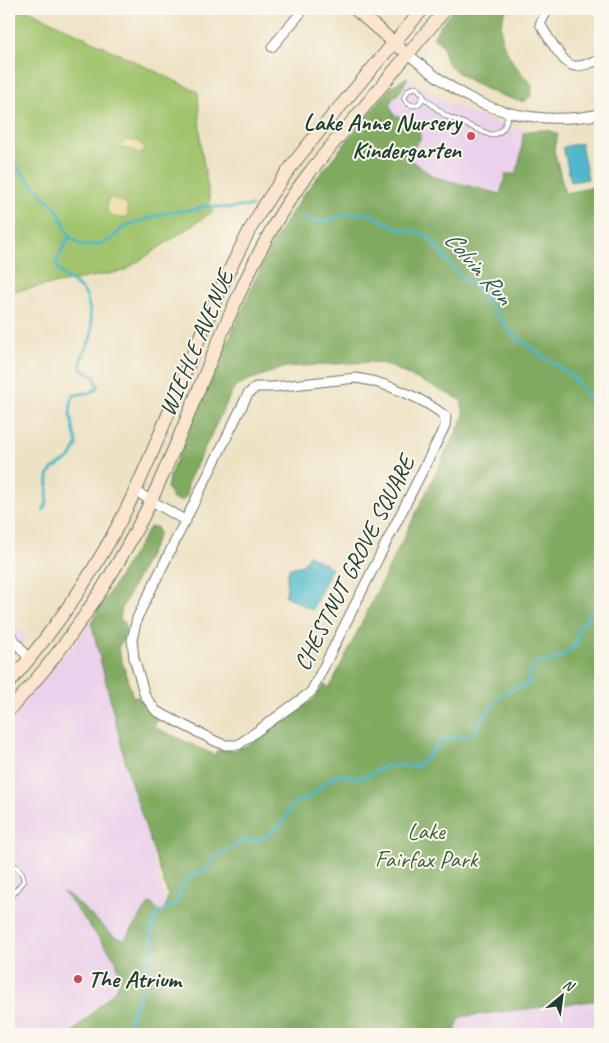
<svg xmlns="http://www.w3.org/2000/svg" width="609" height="1043" font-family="Caveat,sans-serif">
  <rect width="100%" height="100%" fill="#fbf7ec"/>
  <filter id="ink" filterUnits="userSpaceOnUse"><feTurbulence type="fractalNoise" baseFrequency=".02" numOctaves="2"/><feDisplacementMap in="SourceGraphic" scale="10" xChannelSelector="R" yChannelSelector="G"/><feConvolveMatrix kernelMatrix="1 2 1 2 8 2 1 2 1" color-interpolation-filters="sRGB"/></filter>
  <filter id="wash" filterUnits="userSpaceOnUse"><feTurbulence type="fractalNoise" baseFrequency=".0096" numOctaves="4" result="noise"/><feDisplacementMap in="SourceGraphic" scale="20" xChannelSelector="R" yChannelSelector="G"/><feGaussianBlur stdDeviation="1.12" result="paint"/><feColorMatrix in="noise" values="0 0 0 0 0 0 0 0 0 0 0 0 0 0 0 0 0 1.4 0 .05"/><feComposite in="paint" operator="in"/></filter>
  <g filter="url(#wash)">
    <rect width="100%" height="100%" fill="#eee2c4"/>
    <g fill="#ebd1eb">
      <path d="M408 77 446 102 501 125 526 131 523 133 521 154 516 174 500 194 435 177 407 158 415 148 414 121 394 115 390 106 392 99 399 93Z"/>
      <path d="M9 617 26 637 9 665Z"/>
      <path d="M90 622 167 908 123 1034H9V717L73 646Z"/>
      <path d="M600 1000V1034H299L447 1017Z"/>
    </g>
    <path fill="#a1c46d" stroke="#608050" d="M9 9H26L198 92 201 148 212 212 124 271 9 292Z"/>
    <g fill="#80aa60" stroke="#50744a">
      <path d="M454 9H507C490 37 513 64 532 85L531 96 524 102C500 96 477 87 457 72 454 69 450 67 448 64 440 53 450 48 433 38L440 26Z"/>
      <path d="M408 77 399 93 392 99 390 106 394 115 414 121 419 126 420 139 407 158 435 177 500 194 506 174H516L521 154 523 133C532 129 550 128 558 135L554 150 565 193 600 186V1000L460 1017 454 1034H332L328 1030 293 1034H71L113 992 120 982 116 960 63 892 69 895 115 937 125 939 150 902 163 915 168 895 130 780 91 622 150 527H157L159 533 155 543 122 608 120 619 125 623 126 634 118 648 133 697H138L158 719 154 727 215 755 217 750H236L250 744 314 699 324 685 330 687 464 416 461 400 385 364 371 362 286 367 246 381 234 388 188 482 187 496 182 501 173 499 167 488 169 477 254 282 273 242 303 195 346 142 392 86Z"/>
    </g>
    <g fill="#eeda9e" stroke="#868c69">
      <path d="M125 140 137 141 144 146V150L140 154 130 149 121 148 120 146Z"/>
      <path d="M109 198C113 198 124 202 127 205L128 215C122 221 116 217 110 215 106 210 106 204 109 198Z"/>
    </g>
    <g fill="#4fb8cc" stroke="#377a80">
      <path d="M581 143 588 179 571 182 563 147Z"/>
      <path d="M309 555 332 568 312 610 285 596C289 587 284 578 290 568L303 565Z"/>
    </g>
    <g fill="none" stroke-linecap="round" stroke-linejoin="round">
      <g stroke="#4fb8cc" stroke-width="3">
        <path d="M9 152C21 179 42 190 59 213 64 220 65 232 71 238 75 241 80 244 84 246L101 244 112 239 125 226 165 213 197 209 205 206 228 208 252 206"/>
        <path d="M300 218 322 222 347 214 368 213 399 229 421 233 428 236 458 274 479 291 514 336 573 377 600 412"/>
        <path d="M43 511 47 502 48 476 52 469 70 458 77 445 70 414 72 397C82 390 92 397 98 386L94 376 81 369C80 352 88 350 91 336 93 330 89 301 86 295 79 283 63 281 56 265L58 258 69 237"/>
        <path d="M120 1034 128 1026 134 1008 142 992 144 965 155 953 151 933 157 913 177 904C183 879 183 879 207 870L214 858 245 840 253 841 263 838 282 824 294 803C299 801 307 799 311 796 320 789 324 781 335 776 345 772 352 779 360 778 371 776 379 768 388 766 397 764 407 767 415 766 427 763 431 748 440 743 450 737 462 737 473 735 480 719 498 695 514 688 520 686 525 686 529 683 530 653 541 667 559 658 565 655 570 649 576 645L579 627 584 624 588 614 600 612"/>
      </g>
    </g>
  </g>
  <g filter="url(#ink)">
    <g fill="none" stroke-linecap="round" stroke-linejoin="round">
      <g stroke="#677766" stroke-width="6">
        <g id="lane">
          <path d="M423 97C419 108 409 108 404 98L408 90 416 87 423 94V97L446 116 491 135C504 134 506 123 509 112"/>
          <path d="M9 860 22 873 24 881 9 899"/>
        </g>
      </g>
      <g stroke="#677766" stroke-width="11">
        <g id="street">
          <path d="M548 9 540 24C546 33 563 65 574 66 582 67 592 62 600 60"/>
          <path d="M272 47 304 9"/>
          <path d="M408 54C427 70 446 85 468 97 507 118 557 123 600 114"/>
          <path d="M356 378C384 382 424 398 446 417L445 426 311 692 238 745H226L217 742 156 711 145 696 134 658 132 640 137 618 248 394 256 387H274Z"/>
          <path d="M135 491 186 521"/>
          <path d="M9 633 29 659"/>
        </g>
      </g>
      <g stroke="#677766" stroke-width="14">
        <g id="secondary">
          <path d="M355 9 400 48"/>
          <path d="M9 683C59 625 104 559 136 489 176 402 206 310 252 226 277 181 310 142 343 103 369 72 396 40 423 9"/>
          <path d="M9 710C63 653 111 581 146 511 190 421 220 324 268 236 291 192 323 155 355 118 385 82 415 45 446 9"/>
        </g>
      </g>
      <use href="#lane" stroke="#fff" stroke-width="4.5"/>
      <use href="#street" stroke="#fff" stroke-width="9"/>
      <use href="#secondary" stroke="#fbe5cf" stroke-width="12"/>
    </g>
  </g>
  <g fill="#d1495b" stroke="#fbf7ec" stroke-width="2">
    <circle cx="471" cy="136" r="5"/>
    <circle cx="78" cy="979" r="5"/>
  </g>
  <g text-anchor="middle" stroke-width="4" stroke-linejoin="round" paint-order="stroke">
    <g font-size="24" font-weight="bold" fill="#1f3d34" stroke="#fbf7ec" text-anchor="end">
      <text x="461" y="130">Lake Anne Nursery<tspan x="461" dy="28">Kindergarten</tspan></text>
      <text x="88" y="987" text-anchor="start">The Atrium</text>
    </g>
    <g font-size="24" fill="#1f3d34" stroke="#fbf7ec">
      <text transform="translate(196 343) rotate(-67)" y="8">WIEHLE AVENUE</text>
      <text transform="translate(354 563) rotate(-63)" y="8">CHESTNUT GROVE SQUARE</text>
    </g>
    <g font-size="24" fill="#405f42" stroke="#fbf7ec">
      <text x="426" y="839">Lake<tspan x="426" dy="28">Fairfax Park</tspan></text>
    </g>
    <g font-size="25" font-style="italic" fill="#2b5c5a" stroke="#fbf7ec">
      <text transform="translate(479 267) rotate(49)" y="9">Colvin Run</text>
    </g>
  </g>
  <rect width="609" height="1043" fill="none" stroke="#fbf7ec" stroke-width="30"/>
  <g transform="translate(562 996) rotate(29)" stroke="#fbf7ec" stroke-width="4" paint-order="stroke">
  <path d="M0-4L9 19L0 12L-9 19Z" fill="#1f3d34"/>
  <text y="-8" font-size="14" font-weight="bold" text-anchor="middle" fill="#1f3d34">N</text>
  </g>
</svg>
